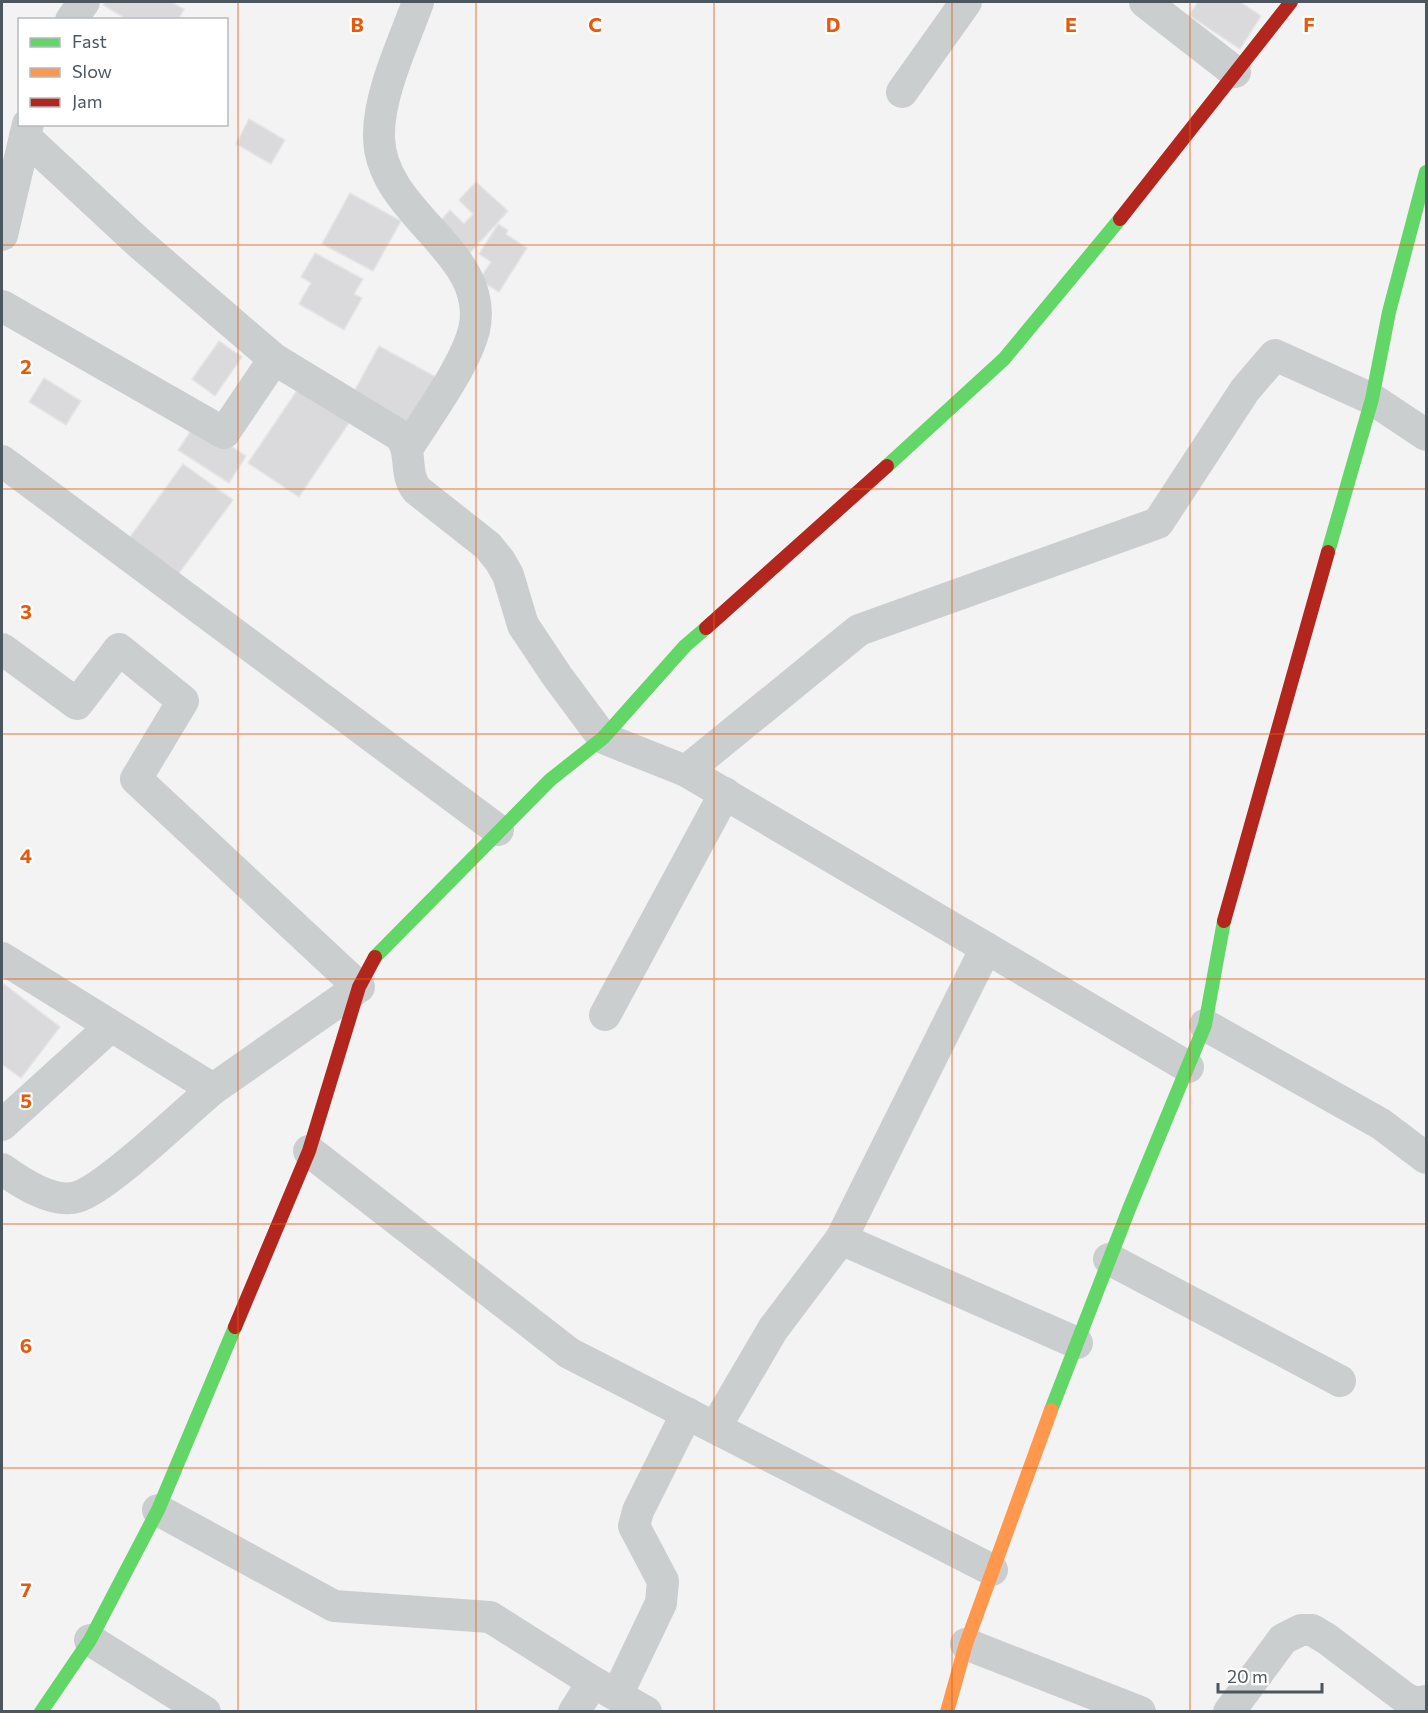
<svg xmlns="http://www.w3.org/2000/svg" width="1428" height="1713" font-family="Commissioner,sans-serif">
  <rect width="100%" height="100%" fill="#f4f3f3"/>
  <g fill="#dadadc" stroke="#e5e5e6" stroke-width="1.5">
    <path d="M105 2H171L184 9 178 20H128L103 5Z"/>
    <path d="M1198 2H1240L1261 16 1240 49 1189 15Z"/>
    <path d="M249 119 285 140 271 164 236 144Z"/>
    <path d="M476 182 508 211 467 256 435 227 450 210 464 224 473 214 459 200Z"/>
    <path d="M350 193 401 221 373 271 322 244Z"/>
    <path d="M498 224 508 230 506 234 527 248 499 292 479 280 491 262 479 254Z"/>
    <path d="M315 253 363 279 354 294 362 298 344 330 299 304 311 283 301 277Z"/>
    <path d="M219 341 242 357 215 396 192 379Z"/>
    <path d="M379 346 436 377 407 432 349 401Z"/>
    <path d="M44 378 81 401 66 425 29 402Z"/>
    <path d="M300 386 351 420 299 497 248 463Z"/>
    <path d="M196 423 246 456 229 483 178 450Z"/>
    <path d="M183 464 233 500 174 580 125 544Z"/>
    <path d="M4 984 60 1027 21 1078 2 1064V987Z"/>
  </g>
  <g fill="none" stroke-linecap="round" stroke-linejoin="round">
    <g stroke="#cbcecf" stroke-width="32">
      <path d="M1145 2 1235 72"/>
      <path d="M71 20 84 2"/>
      <path d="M902 92 966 2"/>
      <path d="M25 137 138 242 274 359 399 435C414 452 403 473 417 490L488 546 500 561 508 575 523 625 557 676 603 738 686 771 1188 1067"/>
      <path d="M2 235 28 124"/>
      <path d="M2 306 224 433 274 359"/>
      <path d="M407 449C427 417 465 366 474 330 492 252 380 215 379 137 378 94 404 42 418 2"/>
      <path d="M2 461 498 830"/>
      <path d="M2 649 77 704 119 649 183 701 136 779 359 987 213 1089 2 958"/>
      <path d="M686 771 859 630 1158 523 1245 390 1275 355 1372 399 1426 435"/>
      <path d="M986 948 841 1239 1077 1343"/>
      <path d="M605 1015 725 793"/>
      <path d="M1205 1025 1381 1124 1426 1158"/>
      <path d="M2 1125 110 1027"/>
      <path d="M309 1151 569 1353 992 1570"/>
      <path d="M2 1169C20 1182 53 1204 77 1197 106 1189 185 1112 213 1089"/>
      <path d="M1109 1259 1340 1381"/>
      <path d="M715 1428 773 1329 841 1239"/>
      <path d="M158 1510 334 1606 490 1617 593 1682 646 1712"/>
      <path d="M90 1640 205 1712"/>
      <path d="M966 1644 1140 1712"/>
      <path d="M617 1695 661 1603 663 1581 634 1526 638 1511 687 1413"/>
      <path d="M574 1712 593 1682"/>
      <path d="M1229 1712 1283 1639 1301 1630H1312L1327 1639 1405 1698 1416 1703 1426 1701"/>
    </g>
    <g stroke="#63d668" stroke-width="14">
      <path d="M887 466 1004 359 1120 219"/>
      <path d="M1328 552 1372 399 1389 312 1426 172"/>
      <path d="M375 957 550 780 603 738 685 646 706 628"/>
      <path d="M1051 1410 1129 1209 1205 1025 1224 921"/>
      <path d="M41 1712 90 1640 158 1510 235 1327"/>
    </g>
    <path stroke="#ff974d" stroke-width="14" d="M947 1712 966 1644 1051 1410"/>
    <g stroke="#b3261e" stroke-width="14">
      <path d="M1120 219 1291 2"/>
      <path d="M706 628 887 466"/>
      <path d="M1224 921 1328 552"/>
      <path d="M235 1327 309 1151 359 987 375 957"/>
    </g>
  </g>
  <path fill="none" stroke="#e8590c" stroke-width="1.5" stroke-opacity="0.55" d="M238 2V1712M476 2V1712M714 2V1712M952 2V1712M1190 2V1712M2 245H1426M2 489H1426M2 734H1426M2 979H1426M2 1224H1426M2 1468H1426"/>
  <g font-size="20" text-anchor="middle" font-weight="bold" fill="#e8590c" stroke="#fff" stroke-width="4.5" stroke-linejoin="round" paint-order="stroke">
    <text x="357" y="32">B</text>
    <text x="595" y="32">C</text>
    <text x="833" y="32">D</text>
    <text x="1071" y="32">E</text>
    <text x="1309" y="32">F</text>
    <text x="26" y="374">2</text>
    <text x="26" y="619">3</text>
    <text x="26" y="863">4</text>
    <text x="26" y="1108">5</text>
    <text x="26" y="1353">6</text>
    <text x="26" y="1597">7</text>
  </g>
  <rect width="1428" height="1713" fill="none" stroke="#4c565e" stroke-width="6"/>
  <rect x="18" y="18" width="210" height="108" fill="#ffffff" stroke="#b7bbbf" stroke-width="1.5"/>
  <rect x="30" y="38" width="30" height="9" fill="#63d668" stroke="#b7bbbf" stroke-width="1.5"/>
  <text x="72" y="48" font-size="18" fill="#4c565e">Fast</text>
  <rect x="30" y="68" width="30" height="9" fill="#ff974d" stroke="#b7bbbf" stroke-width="1.5"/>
  <text x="72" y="78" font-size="18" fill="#4c565e">Slow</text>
  <rect x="30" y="98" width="30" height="9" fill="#b3261e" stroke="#b7bbbf" stroke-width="1.5"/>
  <text x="72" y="108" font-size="18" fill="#4c565e">Jam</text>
  <path d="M1218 1683v9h104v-9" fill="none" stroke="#4c565e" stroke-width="3"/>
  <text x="1227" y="1683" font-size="18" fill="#4c565e" stroke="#ffffff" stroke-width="4.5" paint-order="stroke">20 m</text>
</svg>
